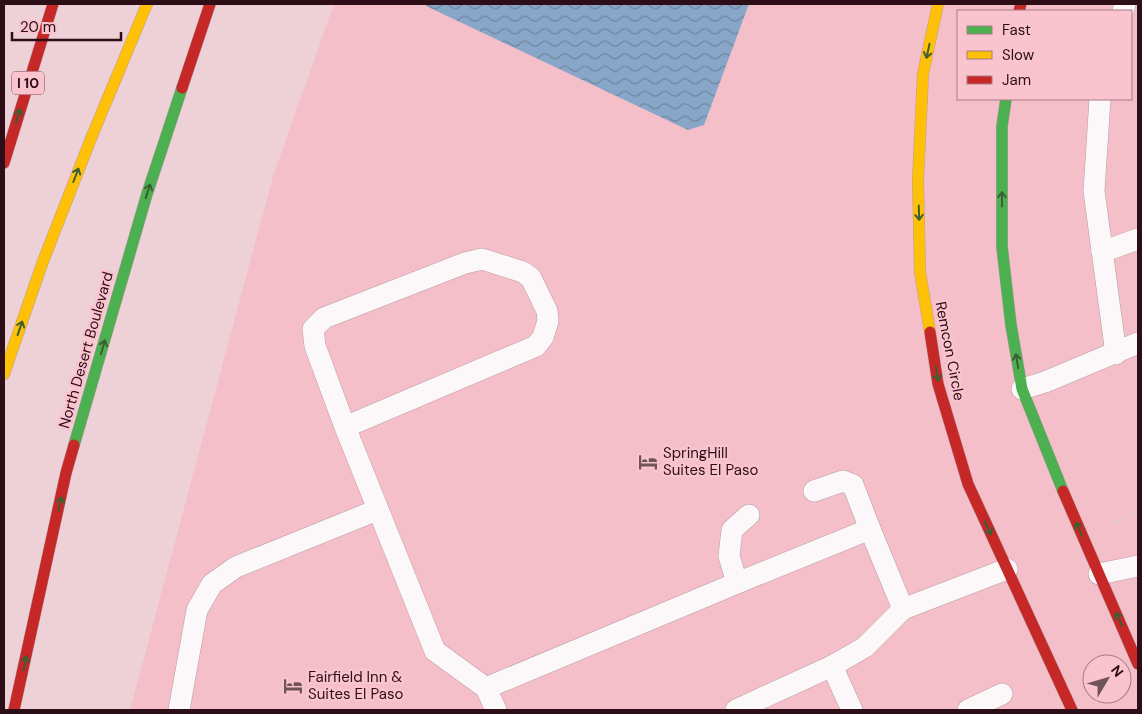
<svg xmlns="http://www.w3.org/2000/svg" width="1142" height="714" font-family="'DM Sans',sans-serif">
  <defs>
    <pattern id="water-waves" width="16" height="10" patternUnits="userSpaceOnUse" patternTransform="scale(1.25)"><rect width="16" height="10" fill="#88a6c7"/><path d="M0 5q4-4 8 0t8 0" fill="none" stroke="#7086a1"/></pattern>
  </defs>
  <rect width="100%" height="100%" fill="#edd1d6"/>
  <path fill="#f5bfca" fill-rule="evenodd" d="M334 4H1138V710H130L273 176ZM958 11H1131V99H958ZM1092 664H1122V694H1092Z"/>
  <path fill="url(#water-waves)" d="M426 4H749L704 125 688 130 426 6Z"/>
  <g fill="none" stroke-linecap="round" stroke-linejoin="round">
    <g stroke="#b89ca2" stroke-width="22">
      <g id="lane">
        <path d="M1123 11 1125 4"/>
        <path d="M1100 99 1094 191 1116 354"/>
        <path d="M1102 252 1138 239"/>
        <path d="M1022 389 1045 382 1138 343"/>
        <path d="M345 427 536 346 543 337 548 321 547 311 531 278 523 272 482 259 465 263 324 318 313 329 315 346 345 427 435 651 486 688 496 710"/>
        <path d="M814 491 843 481 853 485 870 529"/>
        <path d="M1099 574 1138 566"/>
        <path d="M737 583 729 556 732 530 749 515"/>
        <path d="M832 666 852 710"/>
        <path d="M486 688 737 583 870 529 903 609"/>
        <path d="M179 710 197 610 212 584 236 567 377 510"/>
        <path d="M736 710 832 666 865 647 903 609 1007 569"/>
        <path d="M968 710 1002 694"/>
      </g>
    </g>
    <g stroke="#b89ca2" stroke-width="12">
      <g id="fast">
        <path d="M1006 99 1002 126V247L1011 325 1022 389 1063 491"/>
        <path d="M74 445 147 194 182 88"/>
      </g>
    </g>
    <g stroke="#b89ca2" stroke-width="12">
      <g id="slow">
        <path d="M930 332 920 272 918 180 923 74 938 4"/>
        <path d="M4 374 42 264 92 136 147 4"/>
      </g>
    </g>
    <g stroke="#b89ca2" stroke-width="12">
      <g id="jam">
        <path d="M1019 11 1021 4"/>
        <path d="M182 88 210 4"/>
        <path d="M4 163 53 4"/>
        <path d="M930 332 938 384 968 484 1072 710"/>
        <path d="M1063 491 1138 664"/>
        <path d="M14 710 66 473 74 445"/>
      </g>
    </g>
    <path stroke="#d4ccce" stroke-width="3" stroke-dasharray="2.5 4" stroke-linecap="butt" d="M1112 524 1138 511"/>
    <use href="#lane" stroke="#fcf8f9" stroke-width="21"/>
    <use href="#fast" stroke="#4caf50" stroke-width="11"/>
    <use href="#slow" stroke="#ffc107" stroke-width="11"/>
    <use href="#jam" stroke="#c62828" stroke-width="11"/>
  </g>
  <defs><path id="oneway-shaft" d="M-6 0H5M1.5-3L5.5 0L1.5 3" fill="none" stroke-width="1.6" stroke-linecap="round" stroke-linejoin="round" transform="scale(1.25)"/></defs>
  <g stroke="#3c5e33">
    <use href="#oneway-shaft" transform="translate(928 51) rotate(102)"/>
    <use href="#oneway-shaft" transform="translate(18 116) rotate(-73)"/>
    <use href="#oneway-shaft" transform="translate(76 175) rotate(-69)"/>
    <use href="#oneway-shaft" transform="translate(148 191) rotate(-72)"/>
    <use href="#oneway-shaft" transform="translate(1002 199) rotate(-90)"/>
    <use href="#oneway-shaft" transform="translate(919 213) rotate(88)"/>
    <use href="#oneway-shaft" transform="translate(20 328) rotate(-71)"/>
    <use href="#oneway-shaft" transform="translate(103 347) rotate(-74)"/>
    <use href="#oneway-shaft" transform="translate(1017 361) rotate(-100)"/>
    <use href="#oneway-shaft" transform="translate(937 374) rotate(81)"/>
    <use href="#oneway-shaft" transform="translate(60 504) rotate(-78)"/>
    <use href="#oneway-shaft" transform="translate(988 528) rotate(65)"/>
    <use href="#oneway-shaft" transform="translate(1079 529) rotate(-114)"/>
    <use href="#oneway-shaft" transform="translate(1119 619) rotate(-114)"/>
    <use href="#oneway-shaft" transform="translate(25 663) rotate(-78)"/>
  </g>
  <defs>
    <g id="hotel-bare" transform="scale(1.5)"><path d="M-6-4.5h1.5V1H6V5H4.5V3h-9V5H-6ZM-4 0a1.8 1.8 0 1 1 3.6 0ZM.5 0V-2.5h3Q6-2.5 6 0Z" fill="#705259" stroke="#fac4cf" stroke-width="2.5" paint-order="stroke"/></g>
  </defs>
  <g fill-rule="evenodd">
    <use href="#hotel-bare" x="648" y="462"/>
    <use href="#hotel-bare" x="293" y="686"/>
  </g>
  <g text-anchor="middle" stroke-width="5" stroke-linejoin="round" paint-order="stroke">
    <rect fill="#fac4cf" stroke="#6a444e" stroke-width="1" x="12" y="71.5" width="32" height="23" rx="4"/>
    <g font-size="14" font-weight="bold" fill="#2d0d16">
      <text x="28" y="88">I 10</text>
    </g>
    <g font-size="15" fill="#2d0d16" stroke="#fac4cf">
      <text transform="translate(86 350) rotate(-74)" y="5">North Desert Boulevard</text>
      <text transform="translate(950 351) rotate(79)" y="5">Remcon Circle</text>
    </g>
    <g font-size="15" fill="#2d0d16" stroke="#fac4cf" text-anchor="start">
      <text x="663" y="458">SpringHill<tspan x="663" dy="17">Suites El Paso</tspan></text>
      <text x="308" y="682">Fairfield Inn &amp;<tspan x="308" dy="17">Suites El Paso</tspan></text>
    </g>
  </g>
  <rect width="1142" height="714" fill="none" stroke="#2d0d16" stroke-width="10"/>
  <rect x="957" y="10" width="175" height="90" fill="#fac4cf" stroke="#a87b85"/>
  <rect x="967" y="26" width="25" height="8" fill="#4caf50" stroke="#a87b85"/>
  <text x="1002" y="35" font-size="15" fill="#2d0d16">Fast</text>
  <rect x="967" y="51" width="25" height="8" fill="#ffc107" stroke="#a87b85"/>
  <text x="1002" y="60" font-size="15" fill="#2d0d16">Slow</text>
  <rect x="967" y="76" width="25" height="8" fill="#c62828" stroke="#a87b85"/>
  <text x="1002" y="85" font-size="15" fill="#2d0d16">Jam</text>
  <g transform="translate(1107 679) rotate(52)"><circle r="24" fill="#fac4cf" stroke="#a87b85"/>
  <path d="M0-4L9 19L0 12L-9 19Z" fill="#705259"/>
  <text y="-8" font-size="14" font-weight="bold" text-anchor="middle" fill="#2d0d16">N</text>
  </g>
  <path d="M12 32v8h109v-8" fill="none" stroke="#2d0d16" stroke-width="2.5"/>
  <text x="20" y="32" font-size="15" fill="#2d0d16" stroke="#fac4cf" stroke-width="4" paint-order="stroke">20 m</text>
</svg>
